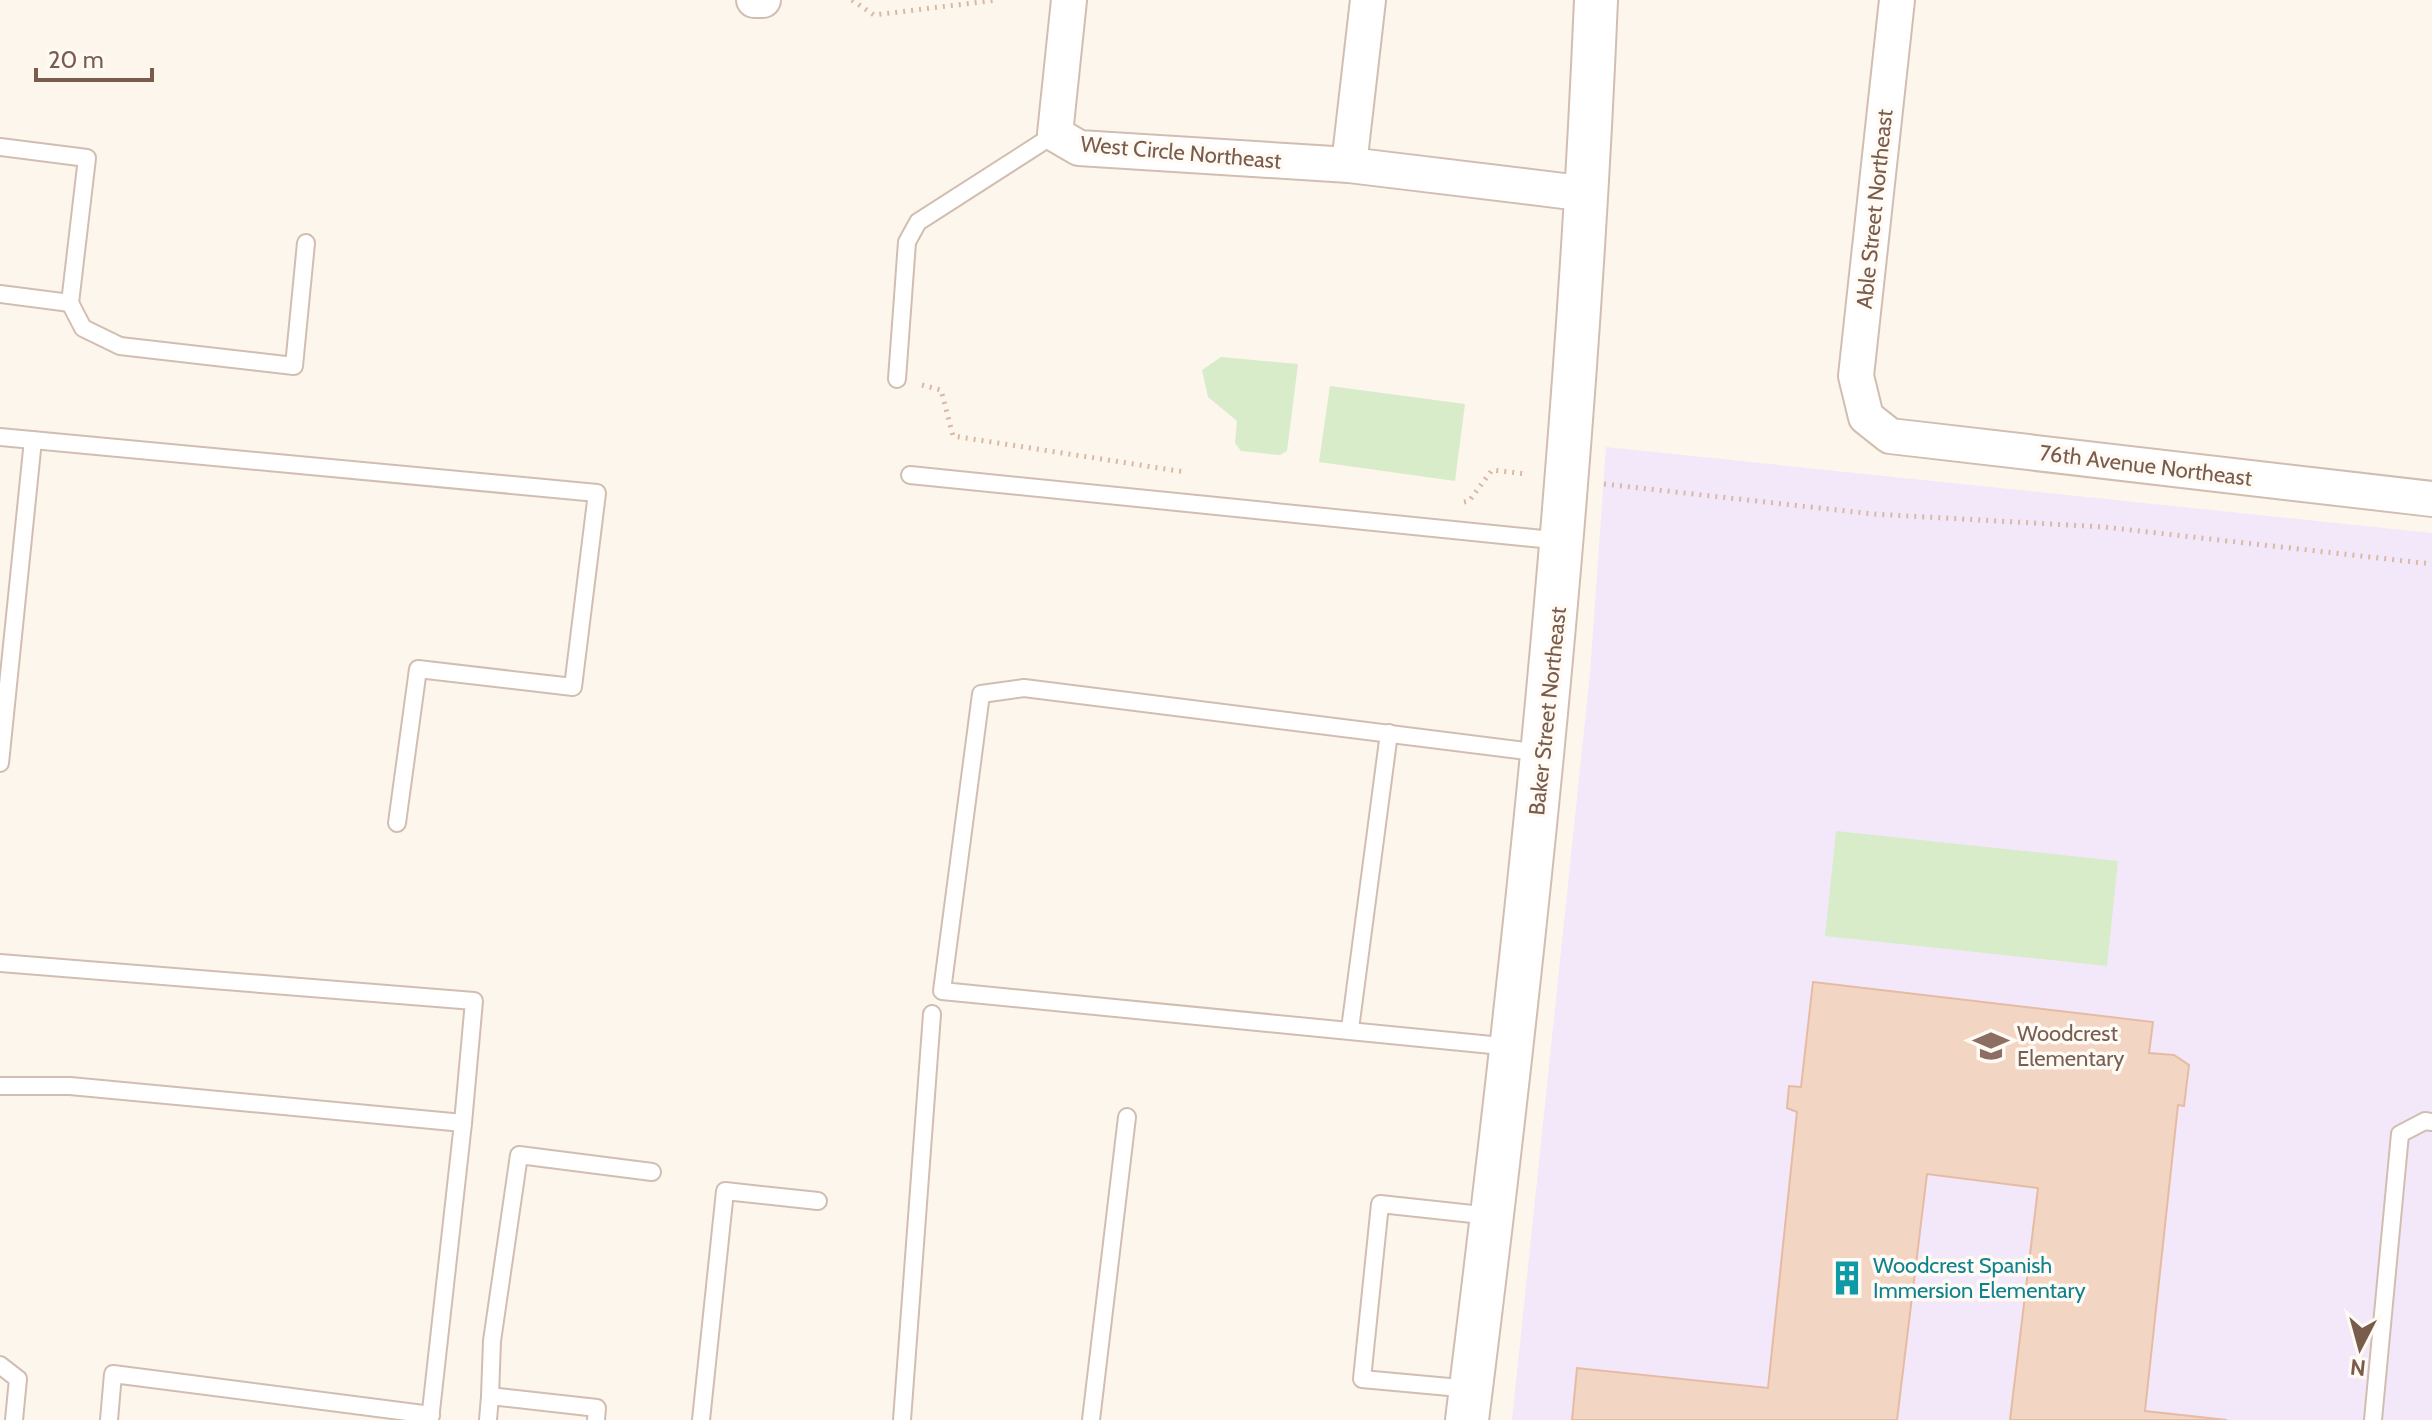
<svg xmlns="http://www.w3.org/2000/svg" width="2432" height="1420" font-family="Cabin,sans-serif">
  <rect width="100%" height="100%" fill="#fdf6ec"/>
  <path fill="#f3e8fa" d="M1606 447 2432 533V1420H1512L1590 673Z"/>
  <g fill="#d8ecc9">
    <path d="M1221 357 1298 364 1287 451 1280 455 1241 451 1235 443 1237 421 1208 397 1202 370Z"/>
    <path d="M1330 386 1465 404 1455 481 1319 462Z"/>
    <path d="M1836 831 2118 861 2107 966 1825 936Z"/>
  </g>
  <path fill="#f3d5c3" stroke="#e6bba3" stroke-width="2" d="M1813 982 2153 1022 2149 1053 2174 1055 2189 1065 2184 1106 2178 1105 2145 1411 2227 1420H2010L2038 1188 1927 1174 1897 1420H1572L1577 1368 1768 1388 1797 1112 1787 1108 1789 1086 1801 1087Z"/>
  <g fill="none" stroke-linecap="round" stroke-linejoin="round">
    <g stroke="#d1beb0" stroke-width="20">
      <g id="service">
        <path d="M0 147 87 158 70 303 0 294"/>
        <path d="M70 303 83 328 120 346 294 366 306 243"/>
        <path d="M897 379 907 242 918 222 1055 134"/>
        <path d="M0 437 597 493 573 687 418 669 397 823"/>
        <path d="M910 475 1562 541"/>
        <path d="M0 763 33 440"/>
        <path d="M0 963 474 1001 463 1123"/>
        <path d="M1350 1029 1389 733"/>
        <path d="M1512 1047 942 991 981 694 1024 688 1542 753"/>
        <path d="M0 1086H70L463 1123 430 1420"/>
        <path d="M0 1365 18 1379 14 1420"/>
        <path d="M1471 1389 1362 1379 1380 1204 1491 1216"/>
        <path d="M490 1396 492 1341 519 1155 652 1172"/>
        <path d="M109 1420 113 1374 431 1415"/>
        <path d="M488 1420 490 1396 597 1408 596 1420"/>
        <path d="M701 1420 725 1191 818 1201"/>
        <path d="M902 1420 932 1014"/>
        <path d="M1091 1420 1127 1117"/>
        <path d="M2373 1420 2400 1134 2425 1121 2432 1122"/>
      </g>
    </g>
    <g stroke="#d1beb0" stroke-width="38">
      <g id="minor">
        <path d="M754 0H763"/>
        <path d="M1069 0 1055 134 1079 148 1349 165 1588 194"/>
        <path d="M1897 0 1856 376 1866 417 1890 436 2432 499"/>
        <path d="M1349 165 1368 0"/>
      </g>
    </g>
    <g stroke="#d1beb0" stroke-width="46">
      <path id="tertiary" d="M1467 1420C1526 948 1576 476 1596 0"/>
    </g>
    <g stroke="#d9b8a5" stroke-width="5" stroke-dasharray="2 6" stroke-linecap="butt">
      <path d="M852 0 874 15 997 0"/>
      <path d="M922 385 941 390 953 436 1185 472"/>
      <path d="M1604 484 1873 514 2104 527 2432 564"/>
      <path d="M1464 502 1469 501 1492 470 1526 474"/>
    </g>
    <use href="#service" stroke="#fff" stroke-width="16"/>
    <use href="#minor" stroke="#fff" stroke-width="34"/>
    <use href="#tertiary" stroke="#fff" stroke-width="42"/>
  </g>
  <defs>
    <g id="school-bare" transform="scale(2.76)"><path d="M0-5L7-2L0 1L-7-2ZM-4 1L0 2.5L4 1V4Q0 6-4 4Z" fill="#8d6e63" stroke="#fffaf3" stroke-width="2.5" paint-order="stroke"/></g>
    <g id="building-bare" transform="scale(2.76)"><path d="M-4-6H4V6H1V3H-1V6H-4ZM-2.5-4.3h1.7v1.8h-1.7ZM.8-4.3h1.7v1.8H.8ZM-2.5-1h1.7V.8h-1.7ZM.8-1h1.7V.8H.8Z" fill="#0f9aa8" stroke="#fffaf3" stroke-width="2.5" paint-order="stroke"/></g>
  </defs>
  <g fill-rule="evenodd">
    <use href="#school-bare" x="1991" y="1046"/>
    <use href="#building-bare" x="1847" y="1278"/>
  </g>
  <g text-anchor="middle" stroke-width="7" stroke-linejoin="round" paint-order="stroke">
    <g font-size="22" fill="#7a5c4d" stroke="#fffaf3">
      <text transform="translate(1181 152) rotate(5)" y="8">West Circle Northeast</text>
      <text transform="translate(1874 209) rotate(-84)" y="8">Able Street Northeast</text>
      <text transform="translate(2146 465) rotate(7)" y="8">76th Avenue Northeast</text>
      <text transform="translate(1547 711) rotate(-84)" y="8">Baker Street Northeast</text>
    </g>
    <g font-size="22" fill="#785e54" stroke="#fffaf3" text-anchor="start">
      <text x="2017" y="1041">Woodcrest<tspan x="2017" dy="25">Elementary</tspan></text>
    </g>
    <g font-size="22" fill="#0d838f" stroke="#fffaf3" text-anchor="start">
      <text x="1873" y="1273">Woodcrest Spanish<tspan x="1873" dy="25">Immersion Elementary</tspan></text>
    </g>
  </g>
  <g transform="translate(2360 1348) rotate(186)" stroke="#fffaf3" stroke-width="6" paint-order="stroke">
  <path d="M0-6L14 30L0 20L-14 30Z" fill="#7a5c4d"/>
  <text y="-12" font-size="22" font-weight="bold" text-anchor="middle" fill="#7a5c4d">N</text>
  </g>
  <path d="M36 68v12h116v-12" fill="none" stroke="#7a5c4d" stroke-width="4"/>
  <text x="48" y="68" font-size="24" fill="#7a5c4d" stroke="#fffaf3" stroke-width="6" paint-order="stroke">20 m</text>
</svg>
